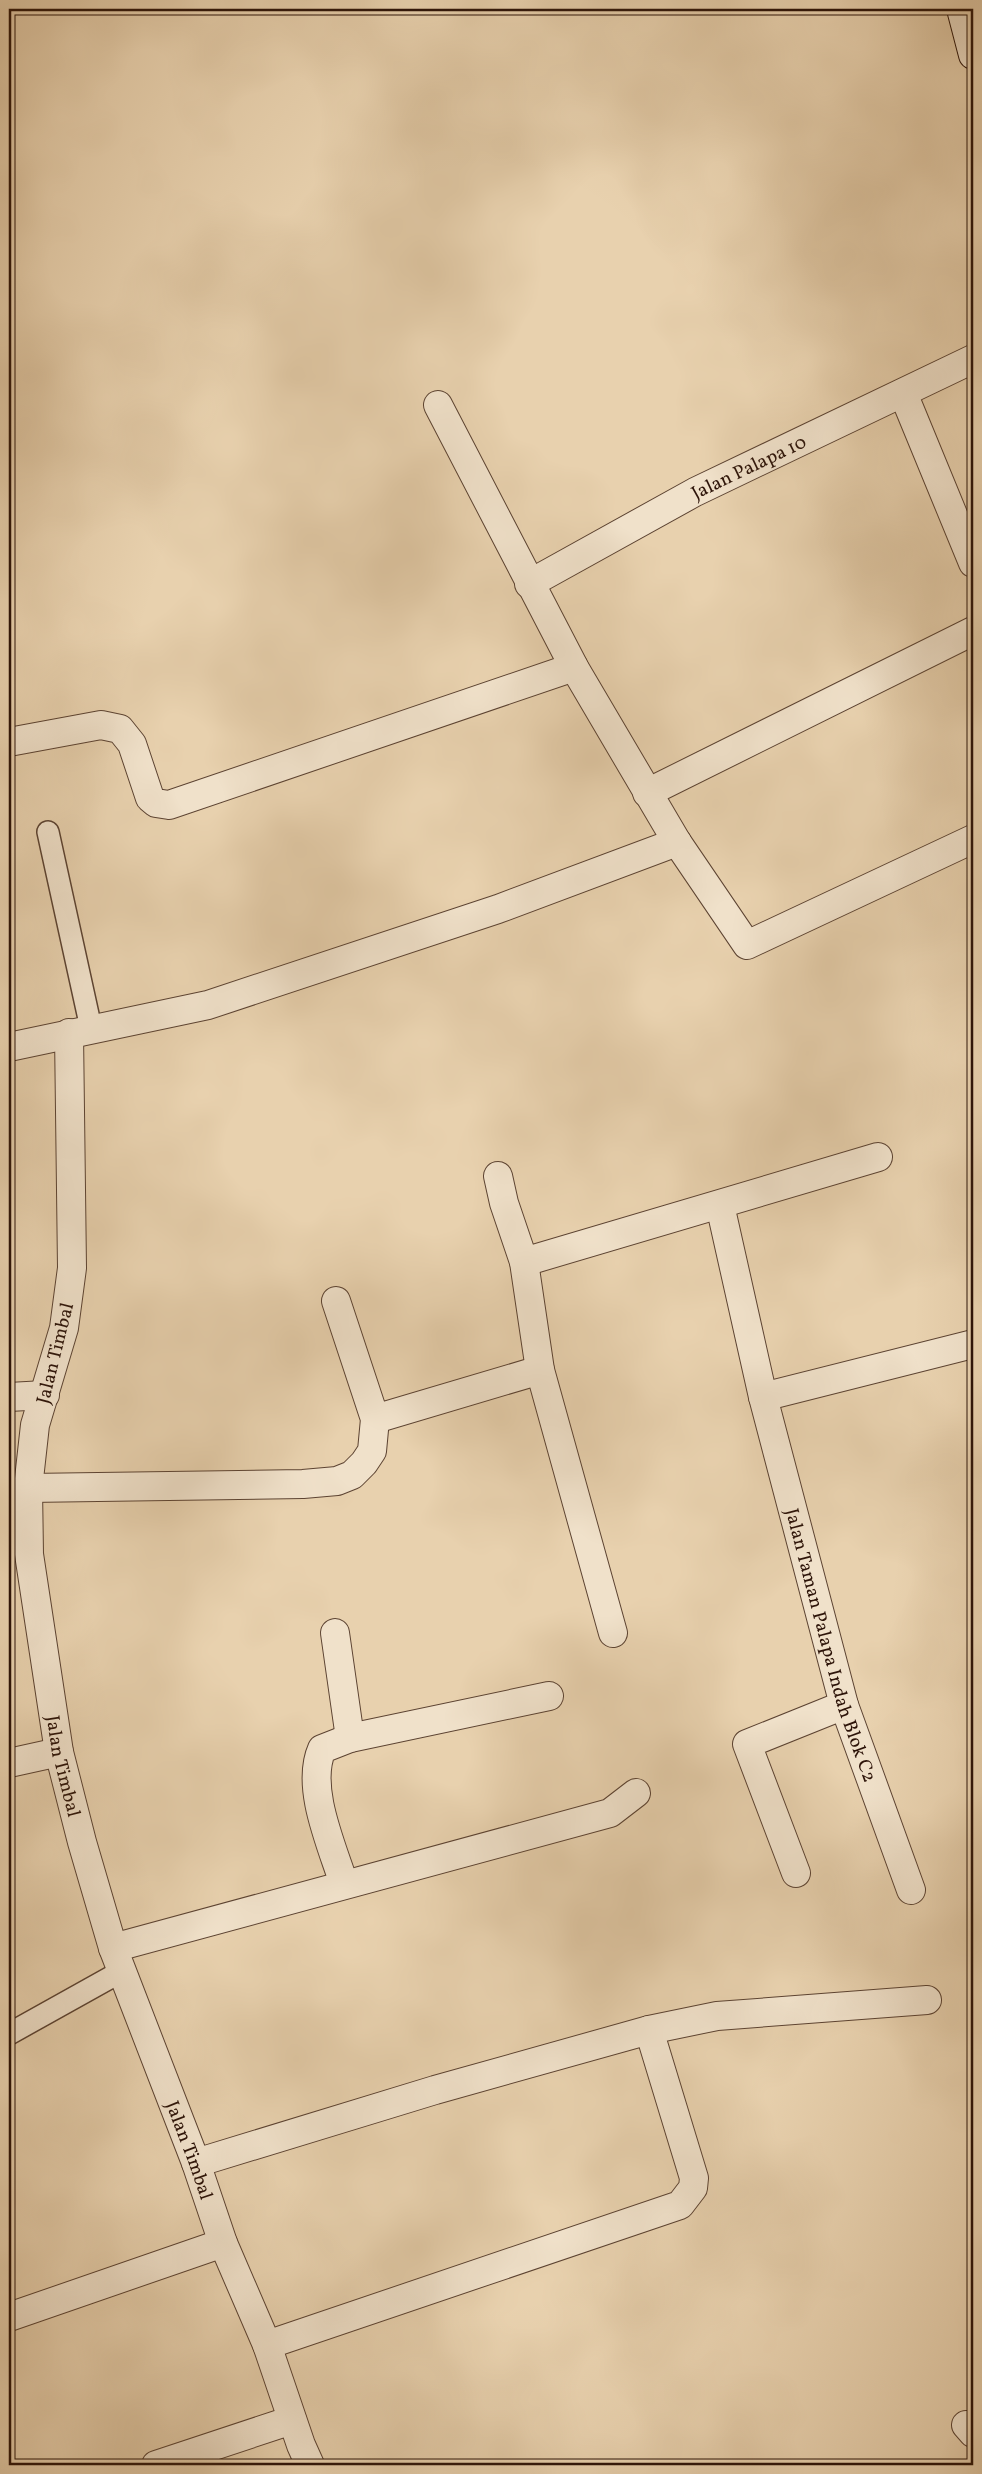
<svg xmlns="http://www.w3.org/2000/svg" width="982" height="2474" font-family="Vollkorn,serif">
  <rect width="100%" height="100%" fill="#e8d1ae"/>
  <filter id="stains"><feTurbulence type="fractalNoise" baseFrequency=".004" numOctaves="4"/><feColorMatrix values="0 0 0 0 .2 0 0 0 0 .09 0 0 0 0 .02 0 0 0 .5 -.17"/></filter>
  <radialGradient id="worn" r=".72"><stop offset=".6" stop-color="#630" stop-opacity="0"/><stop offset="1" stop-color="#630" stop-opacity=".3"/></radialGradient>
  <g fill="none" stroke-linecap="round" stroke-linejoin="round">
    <g stroke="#5c4332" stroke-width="24">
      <g id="lane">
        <path d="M48 832 91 1028"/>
        <path d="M9 2034 122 1971"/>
      </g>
    </g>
    <g stroke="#5c4332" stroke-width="30">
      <g id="street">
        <path d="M903 393 973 563"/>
        <path d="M438 405 574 667 677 842 747 945 973 839"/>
        <path id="s1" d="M529 584 695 492 973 359"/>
        <path d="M9 742 101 725 120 729 132 744 150 798 156 803 169 805 574 667"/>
        <path d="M647 793 973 631"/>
        <path id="s2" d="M69 1033 72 1268 64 1328 35 1425 28 1488 29 1554 59 1752 82 1842 113 1948 196 2163 223 2243 267 2345 301 2445 310 2465"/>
        <path d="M9 1047 208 1005 498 909 677 842"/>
        <path d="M498 1176 504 1203 524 1262 540 1370 613 1633"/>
        <path id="s3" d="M720 1205 763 1397 844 1705 911 1890"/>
        <path d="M524 1262 878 1157"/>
        <path d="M9 1397 45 1395"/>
        <path d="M763 1397 973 1344"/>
        <path d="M375 1419 540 1370"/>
        <path d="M28 1488 303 1484 337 1481 352 1475 364 1463 372 1451 375 1419 336 1301"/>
        <path d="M335 1633 350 1738"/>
        <path d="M9 1763 59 1752"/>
        <path d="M796 1873 747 1744 844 1705"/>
        <path d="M344 1884C332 1846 305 1787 322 1749L350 1738 549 1696"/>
        <path d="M113 1948 610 1813 636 1793"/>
        <path d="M196 2163 435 2090 649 2030 717 2016 927 2000"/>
        <path d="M9 2317 223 2243"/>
        <path d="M267 2345 680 2205 693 2188 694 2178 649 2030"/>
        <path d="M966 2425 973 2433"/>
        <path d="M156 2465 292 2420"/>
      </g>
    </g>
    <g stroke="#2d1409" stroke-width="30">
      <path id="secondary" d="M961 9 973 55"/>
    </g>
    <use href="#lane" stroke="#f0e1ca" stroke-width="21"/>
    <use href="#street" stroke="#f0e1ca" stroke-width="28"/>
    <use href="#secondary" stroke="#f0e1ca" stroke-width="28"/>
  </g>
  <g text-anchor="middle" stroke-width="4.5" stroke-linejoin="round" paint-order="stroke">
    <g font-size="19" fill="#2d1409" stroke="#f0e1ca">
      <text dy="7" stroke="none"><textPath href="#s1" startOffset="249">Jalan Palapa 10</textPath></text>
      <text transform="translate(54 1353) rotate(-76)" y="7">Jalan Timbal</text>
      <text dy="7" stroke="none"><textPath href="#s3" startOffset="454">Jalan Taman Palapa Indah Blok C2</textPath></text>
      <text dy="7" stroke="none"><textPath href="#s2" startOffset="741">Jalan Timbal</textPath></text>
      <text dy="7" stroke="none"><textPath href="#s2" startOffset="1146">Jalan Timbal</textPath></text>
    </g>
  </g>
  <rect width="982" height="2474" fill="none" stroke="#e8d1ae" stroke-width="30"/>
  <rect x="10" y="10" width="962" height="2454" fill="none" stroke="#2d1409" stroke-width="2.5"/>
  <rect x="15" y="15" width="952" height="2444" fill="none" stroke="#2d1409"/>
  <rect width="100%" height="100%" filter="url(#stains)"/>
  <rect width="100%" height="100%" fill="url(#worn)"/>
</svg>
